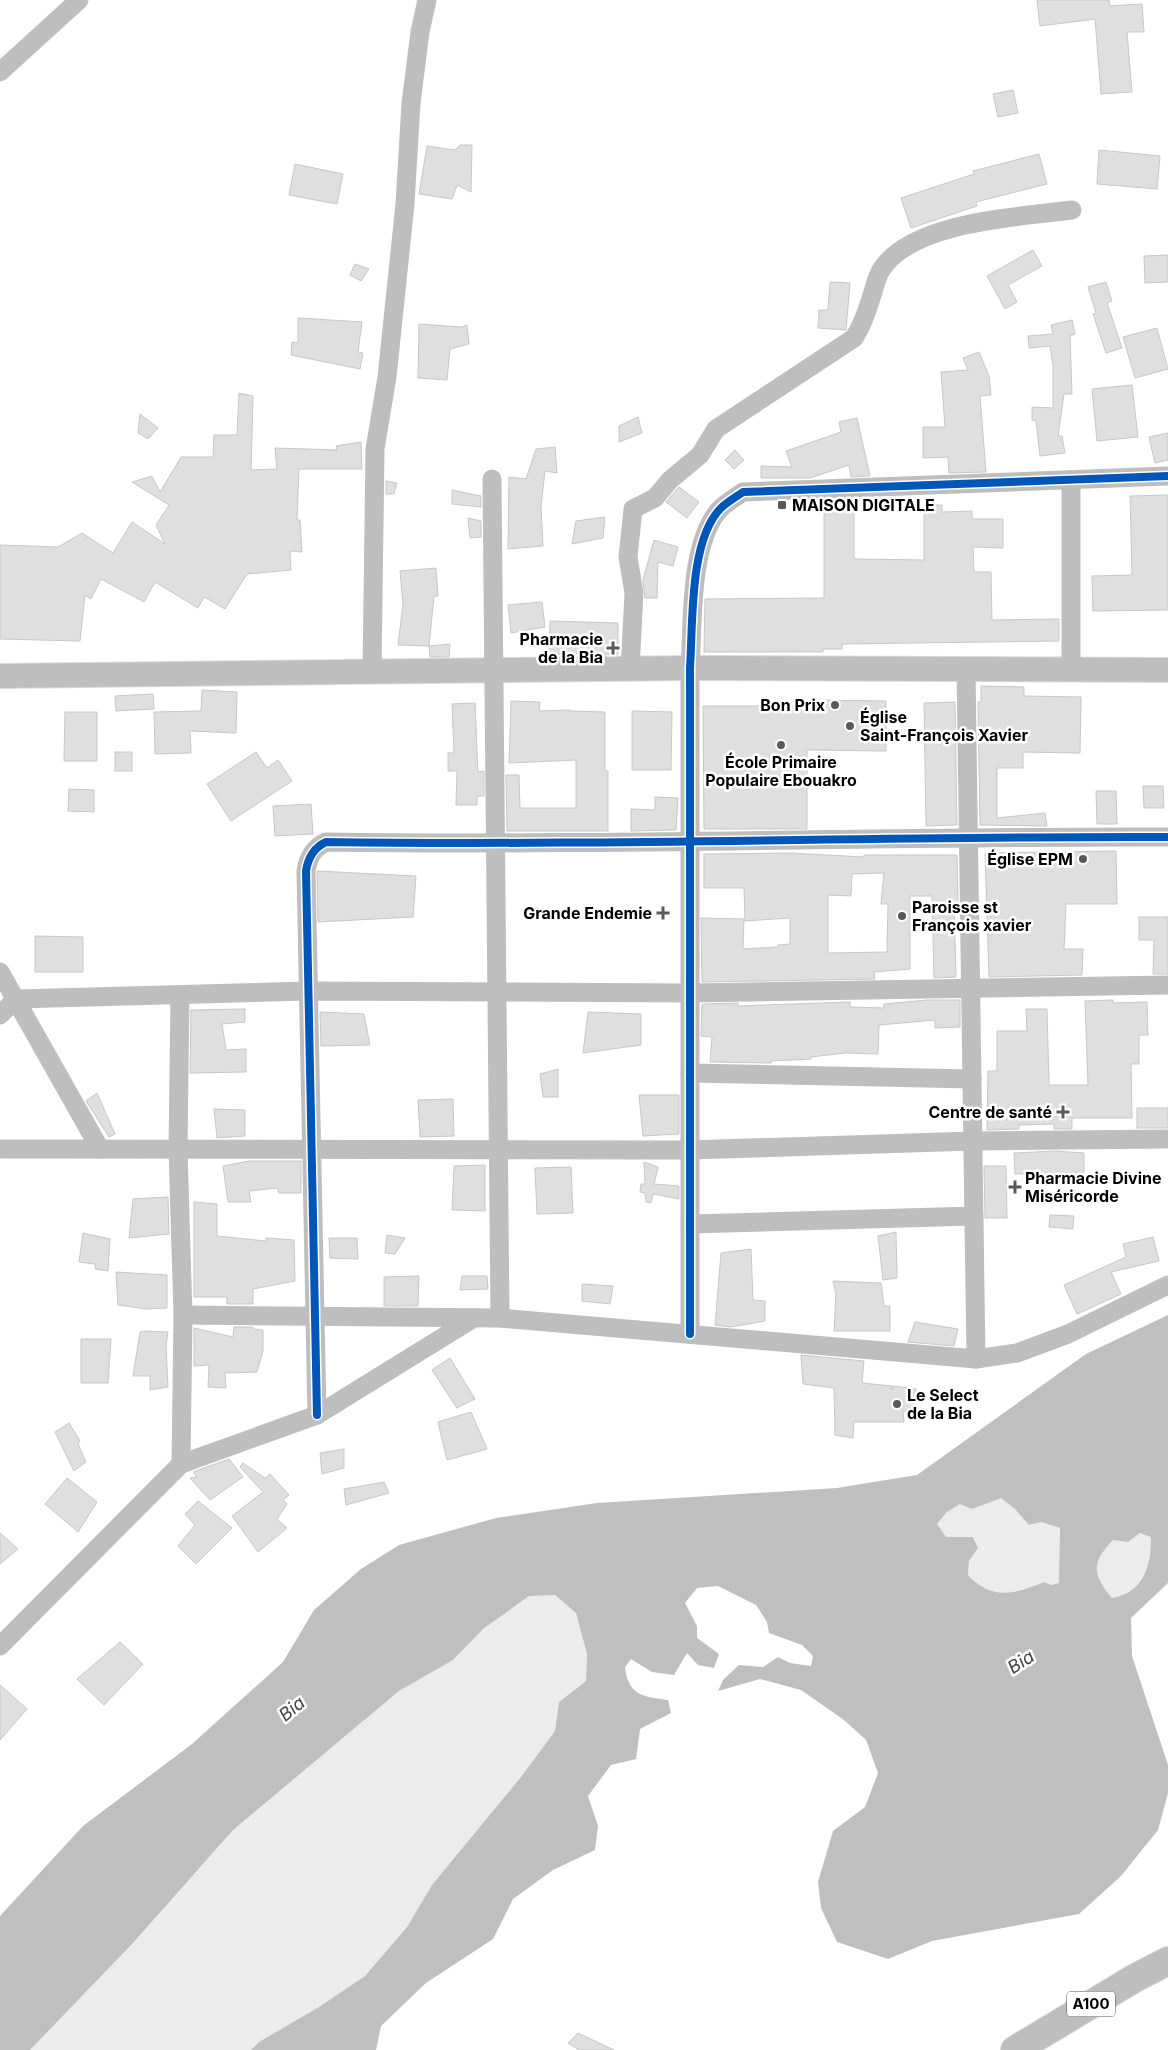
<svg xmlns="http://www.w3.org/2000/svg" width="1168" height="2050" font-family="Inter,sans-serif">
  <rect width="100%" height="100%" fill="#fff"/>
  <g fill="#ececec">
    <path d="M1001 1497 1015 1509 1029 1525 1041 1522 1060 1528V1583L1051 1585 1044 1582C1014 1594 992 1601 968 1575L969 1561 978 1548 973 1537H946L937 1524 947 1512 960 1504 972 1509Z"/>
    <path d="M1140 1533 1151 1536C1151 1566 1144 1591 1112 1598 1091 1573 1092 1562 1113 1539L1128 1542Z"/>
    <path d="M555 1595 576 1613 587 1654 586 1681 559 1702 555 1731 521 1777 432 1885 407 1927 365 1976 319 2007 259 2042 251 2050H30L133 1943 233 1830 399 1691 453 1660 482 1629 529 1596Z"/>
  </g>
  <path fill="#bfbfbf" fill-rule="evenodd" d="M1168 1315V1583L1131 1618 1132 1656 1168 1765V1793L1158 1830 1121 1876 1079 1914 932 1941 888 1959 837 1942 821 1908 818 1882 833 1831 865 1807 878 1773 866 1740 844 1720 801 1690 760 1679 718 1691 723 1680 739 1665 763 1667 778 1657 790 1663 811 1666 813 1656 802 1645 769 1633 767 1622 756 1605 718 1586 697 1588 685 1603 697 1626V1638L719 1654 714 1668 698 1665 687 1653 674 1675 652 1672 631 1659 625 1667C628 1695 643 1697 668 1700L671 1713 640 1729 636 1759 611 1765 588 1796 598 1826 595 1850 553 1870 513 1899 493 1939 426 1983 381 2026 376 2050H251L259 2042 319 2007 365 1976 407 1927 432 1885 521 1777 555 1731 559 1702 586 1681 587 1654 576 1613 555 1595 529 1596 483 1629 453 1660 399 1691 233 1830 133 1943 30 2050H0V1916L83 1826 192 1744 283 1662 314 1610 361 1569 399 1545 496 1518 597 1503 837 1488 917 1475 1086 1354ZM1001 1498 1015 1509 1029 1525 1041 1522 1060 1528 1059 1583 1051 1585 1044 1582C1015 1594 992 1601 968 1575L969 1561 978 1548 973 1537H946L937 1524 947 1512 960 1504 972 1509ZM1140 1533 1151 1537C1151 1566 1144 1592 1112 1598 1091 1573 1092 1562 1113 1540L1128 1542Z"/>
  <g fill="#dfdfdf" stroke="#c7c7c7" fill-rule="evenodd">
    <path d="M1037 0H1109L1110 6 1142 4 1144 32H1127L1132 92 1101 94 1095 19 1040 26Z"/>
    <path d="M1013 90 1018 113 998 117 993 94Z"/>
    <path d="M460 145H472L471 192 457 185 452 199 419 194 427 146 455 150Z"/>
    <path d="M1099 150 1160 156 1157 189 1097 184Z"/>
    <path d="M1039 154 1047 184 976 202 977 206 911 228 901 198 974 174 973 171Z"/>
    <path d="M295 164 343 174 337 204 289 195Z"/>
    <path d="M1033 250 1042 266 1008 285 1017 302 1005 309 987 276Z"/>
    <path d="M1168 255V282L1145 283 1144 256Z"/>
    <path d="M355 264 369 269 361 281 350 275Z"/>
    <path d="M830 282 850 283 846 330 818 328 819 310H828Z"/>
    <path d="M1106 282 1112 301 1107 303 1122 348 1106 353 1093 314 1096 313 1088 287Z"/>
    <path d="M298 318 362 322 358 352 363 353 360 369 291 355 292 342 298 343Z"/>
    <path d="M1072 320 1075 334 1070 336 1072 394H1064L1058 436H1062L1065 453 1040 456 1036 421 1032 420V407L1053 408V366L1050 346 1029 348 1028 336 1053 334 1051 325Z"/>
    <path d="M419 324 461 327 467 325 469 344 450 349 447 380 418 378Z"/>
    <path d="M1157 328 1168 369 1135 378 1123 337Z"/>
    <path d="M979 352 989 376 991 395 980 396 986 472 949 473 948 457 923 458V427H945L941 372 968 370 963 358Z"/>
    <path d="M1132 385 1138 437 1097 441 1092 389Z"/>
    <path d="M239 393 253 396 251 470 277 469 275 448 337 450 336 446 361 442 362 469H299L297 520H300L302 552 290 551 291 570 247 574 225 609 204 597 198 608 155 582 144 602 101 579 91 599 85 595 80 641 0 639V545L58 547 82 533 113 553 132 522 165 544 156 525 169 505 132 482 152 476 160 492 181 457H213L214 435H237Z"/>
    <path d="M140 414 158 428 148 439 138 433Z"/>
    <path d="M638 417 642 433 619 442V426Z"/>
    <path d="M857 418 870 476 851 477 849 465 810 478H761V466L792 467 786 451 841 432 839 422Z"/>
    <path d="M1168 433V460L1155 463 1149 437Z"/>
    <path d="M555 447 557 473 545 471 541 506 543 546 508 549 509 477 526 479 536 449Z"/>
    <path d="M735 450 744 460 734 469 725 460Z"/>
    <path d="M386 481 397 483 394 494H386Z"/>
    <path d="M679 487 699 502 687 518 666 502Z"/>
    <path d="M452 490 481 496V507L452 504Z"/>
    <path d="M1168 495V610L1093 611 1092 576 1132 575 1130 496Z"/>
    <path d="M924 505H942V512L972 511V519H1003V548L973 547 974 572H991L992 620 1059 619V641L842 644V649H823V652H704L705 599 824 598V508H854V559L924 560Z"/>
    <path d="M605 517 603 538 572 544 576 521Z"/>
    <path d="M468 518 481 521V537L470 538Z"/>
    <path d="M654 540 678 547 673 566 658 562 657 598H645L643 580Z"/>
    <path d="M436 568 438 596H434L429 646 398 645 403 604 400 571Z"/>
    <path d="M542 602 545 627 511 633 508 605Z"/>
    <path d="M550 621 618 623V655L549 654Z"/>
    <path d="M450 644 449 657H430L429 646Z"/>
    <path d="M981 686 1024 687V696L1081 697 1080 753 1023 752V768H997V818L1045 813 1047 826 980 825 978 702H981Z"/>
    <path d="M202 690 237 692 236 733 190 731 191 753 155 754 154 712 201 711Z"/>
    <path d="M153 694 154 709 116 711 115 696Z"/>
    <path d="M817 700 886 701V751L807 750V829H704L703 706H817Z"/>
    <path d="M511 701 540 702 539 711 570 710V711L605 712V771H608V831H507L506 775H519L520 808H576V760L509 763Z"/>
    <path d="M955 702 957 825 926 826 924 703Z"/>
    <path d="M475 703 478 772 484 771V796H477V805H456L457 771H448V753H454L452 704Z"/>
    <path d="M632 711 672 712 671 770H632Z"/>
    <path d="M65 712H97V761H64Z"/>
    <rect x="115" y="752" width="17" height="19"/>
    <path d="M256 752 267 768 278 760 292 781 231 821 207 784Z"/>
    <path d="M1143 786H1163L1164 808H1144Z"/>
    <path d="M69 789 94 790V812L68 811Z"/>
    <path d="M1096 791H1116L1117 824H1097Z"/>
    <path d="M655 797 678 798 676 830 631 831V809L655 810Z"/>
    <path d="M311 804 313 834 275 836 273 806Z"/>
    <path d="M1116 851 1117 904H1066L1064 949H1083L1082 975 989 977 985 853Z"/>
    <path d="M790 853 864 857V855H957L958 904H954L956 977 934 978 932 896H910V969L874 972 875 979 702 982 701 918 744 919 743 949 778 947V945L790 944V918L745 921 744 888H704V854ZM884 873 881 904H888L887 952 828 953V895L851 896 852 874Z"/>
    <path d="M317 871 416 876 413 917 318 922Z"/>
    <path d="M1139 917H1168V974H1153L1154 940H1139Z"/>
    <path d="M35 936 83 937V972H35Z"/>
    <path d="M927 1000H960V1027L935 1028V1020L879 1025 878 1054 846 1053 811 1057V1059L771 1061V1063L710 1062 712 1037 701 1036 702 1004 738 1003V1006L850 1002V1007L884 1008V1004Z"/>
    <path d="M1113 1000V1003L1147 1002 1148 1035H1139V1064H1131L1132 1118H1072V1129H1054V1124L1019 1125V1129L987 1130 988 1071H997V1031H1027L1026 1009H1047L1049 1085H1088L1085 1001Z"/>
    <path d="M245 1009V1022L222 1024 226 1050 246 1049V1072L190 1073 191 1010Z"/>
    <path d="M320 1012 364 1014 370 1045 321 1046Z"/>
    <path d="M588 1012 641 1014V1045L583 1053Z"/>
    <path d="M558 1069V1097H543L540 1074Z"/>
    <path d="M97 1093 115 1134 109 1137 86 1101Z"/>
    <path d="M639 1095H679V1134L643 1136Z"/>
    <path d="M453 1099 454 1136 420 1137 418 1100Z"/>
    <rect x="1137" y="1108" width="31" height="20"/>
    <path d="M214 1109 245 1110V1136L217 1138Z"/>
    <path d="M1056 1151 1084 1153V1173L1015 1174 1014 1153Z"/>
    <path d="M249 1161H301V1193H279L277 1188 249 1191 251 1202H228L223 1166Z"/>
    <path d="M644 1162 658 1167 654 1184 679 1186V1199L653 1194 651 1203 646 1202 645 1193 640 1192 641 1184H645Z"/>
    <path d="M485 1165V1211L452 1210 454 1166Z"/>
    <path d="M984 1166H1006L1007 1218H985Z"/>
    <path d="M571 1167 573 1213 537 1214 535 1168Z"/>
    <path d="M168 1197 169 1234 129 1238 133 1199Z"/>
    <path d="M194 1202 217 1204V1236L266 1241V1238L294 1240 295 1281 253 1289V1304H227V1297H194Z"/>
    <path d="M1050 1215 1074 1216 1073 1229 1049 1227Z"/>
    <path d="M896 1232 897 1278 883 1280 878 1236Z"/>
    <path d="M83 1233 110 1239 108 1271 95 1269V1264L79 1262Z"/>
    <path d="M387 1235 405 1238 395 1254 385 1253Z"/>
    <path d="M1153 1237 1159 1261 1111 1272 1121 1294 1077 1314 1064 1285 1126 1257 1123 1244Z"/>
    <path d="M329 1238H357L358 1259 330 1258Z"/>
    <path d="M751 1249 753 1300 765 1301V1321L731 1327 715 1325 721 1253Z"/>
    <path d="M116 1272 167 1275V1308L146 1309 118 1305Z"/>
    <path d="M419 1276 418 1306H384V1277Z"/>
    <path d="M462 1276H487L488 1289 460 1290Z"/>
    <path d="M833 1281 881 1283 884 1306H890V1331H834L836 1294Z"/>
    <path d="M582 1284 613 1286 610 1304 582 1301Z"/>
    <path d="M915 1322 958 1329 954 1346 908 1342Z"/>
    <path d="M234 1327H253V1329L263 1330V1351L257 1372 225 1373 226 1388 208 1387 209 1365 194 1366V1328L233 1337Z"/>
    <path d="M144 1331 168 1332 166 1346 168 1387 150 1390V1376H133L140 1332Z"/>
    <path d="M81 1339H111L108 1383H81Z"/>
    <path d="M801 1355 864 1361 862 1383 892 1386V1390L893 1386 916 1389V1412L903 1411 904 1422H854L853 1438 835 1435 834 1388 803 1384Z"/>
    <path d="M450 1358 475 1399 457 1408 432 1370Z"/>
    <path d="M471 1412 487 1449 447 1460 438 1422Z"/>
    <path d="M69 1423 80 1441 78 1444 86 1462 74 1471 55 1432Z"/>
    <path d="M344 1449V1468L322 1474 320 1453Z"/>
    <path d="M229 1459 243 1477 210 1500 190 1478 197 1477 193 1472Z"/>
    <path d="M243 1463 265 1478 270 1474 289 1495 283 1500 287 1504 277 1519 287 1528 258 1552 232 1516 263 1492 240 1467Z"/>
    <path d="M67 1478 97 1502 78 1532 45 1504Z"/>
    <path d="M384 1482 389 1493 346 1505 344 1489Z"/>
    <path d="M198 1501 232 1528 196 1564 178 1546 195 1525 185 1514Z"/>
    <path d="M0 1533 18 1549 0 1564Z"/>
    <path d="M120 1642 143 1664 104 1705 77 1679Z"/>
    <path d="M0 1685 27 1709 0 1740Z"/>
    <path d="M578 2033 614 2050H579L568 2043Z"/>
  </g>
  <g fill="none" stroke-linecap="round" stroke-linejoin="round">
    <g stroke="#dbdbdb" stroke-width="26">
      <path id="major" d="M0 676 690 668 1168 670"/>
    </g>
    <g stroke="#dbdbdb" stroke-width="30">
      <path id="highway" d="M1015 2050 1135 1978 1168 1961"/>
    </g>
    <g stroke="#bebebe" stroke-width="19">
      <path d="M0 72 79 0"/>
      <path d="M492 479 500 1318"/>
      <path d="M1071 480V670"/>
      <path d="M630 670 634 593 628 557 633 509 655 498 670 480 700 455 716 429 854 338C863 324 868 308 873 292 875 285 877 277 881 270 912 221 1020 217 1072 210"/>
      <path d="M966 670 976 1359"/>
      <path d="M372 673 375 449 387 377 405 204 411 103 420 32 427 0"/>
      <path d="M0 972 100 1149"/>
      <path d="M180 995 178 1150 183 1315 181 1464"/>
      <path d="M0 1015 16 999 307 991 690 993 1168 985"/>
      <path d="M690 1073 972 1079"/>
      <path d="M0 1149 689 1150 973 1141 1168 1139"/>
      <path d="M690 1224 974 1216"/>
      <path d="M183 1315 500 1318 976 1359 1017 1353 1068 1334 1168 1285"/>
      <path d="M690 1334V668C693 624 689 540 721 508 727 502 736 497 743 492L1168 476"/>
      <path d="M317 1415 306 871C308 858 313 848 326 842 607 846 887 836 1168 837"/>
      <path d="M0 1646 181 1464 317 1415 474 1318"/>
    </g>
    <use href="#major" stroke="#bebebe" stroke-width="24"/>
    <use href="#highway" stroke="#bebebe" stroke-width="28"/>
    <g stroke="#fff" stroke-width="11">
      <g id="cycleway">
        <path d="M690 1334V668C693 624 689 540 721 508 727 502 736 497 743 492L1168 476"/>
        <path d="M317 1415 306 871C308 858 313 848 326 842 607 846 887 836 1168 837"/>
      </g>
    </g>
    <use href="#cycleway" stroke="#0057b8" stroke-width="8"/>
  </g>
  <g fill="#595959" stroke="#fff" stroke-width="2">
    <rect x="777" y="500" width="10" height="10" rx="2.5"/>
    <path d="M610.5 640.5h5v5h5v5h-5v5h-5v-5h-5v-5h5z"/>
    <circle cx="835" cy="705" r="5"/>
    <circle cx="850" cy="726" r="5"/>
    <circle cx="781" cy="745" r="5"/>
    <circle cx="1083" cy="859" r="5"/>
    <path d="M660.5 905.5h5v5h5v5h-5v5h-5v-5h-5v-5h5z"/>
    <circle cx="902" cy="916" r="5"/>
    <path d="M1060.5 1104.5h5v5h5v5h-5v5h-5v-5h-5v-5h5z"/>
    <path d="M1012.5 1179.5h5v5h5v5h-5v5h-5v-5h-5v-5h5z"/>
    <circle cx="897" cy="1404" r="5"/>
  </g>
  <g text-anchor="middle" stroke-width="5" stroke-linejoin="round" paint-order="stroke">
    <rect fill="#fff" stroke="#4c4c4c" stroke-width="1" x="1067" y="1991.5" width="48" height="25" rx="4"/>
    <g font-size="15" font-weight="bold" fill="#000">
      <text x="1091" y="2009">A100</text>
    </g>
    <g font-size="16" font-weight="bold" fill="#000" stroke="#fff" text-anchor="start">
      <text x="792" y="511">MAISON DIGITALE</text>
      <text x="603" y="645" text-anchor="end">Pharmacie<tspan x="603" dy="18">de la Bia</tspan></text>
      <text x="825" y="711" text-anchor="end">Bon Prix</text>
      <text x="860" y="723">Église<tspan x="860" dy="18">Saint-François Xavier</tspan></text>
      <text x="781" y="768" text-anchor="middle">École Primaire<tspan x="781" dy="18">Populaire Ebouakro</tspan></text>
      <text x="1073" y="865" text-anchor="end">Église EPM</text>
      <text x="912" y="913">Paroisse st<tspan x="912" dy="18">François xavier</tspan></text>
      <text x="652" y="919" text-anchor="end">Grande Endemie</text>
      <text x="1052" y="1118" text-anchor="end">Centre de santé</text>
      <text x="1025" y="1184">Pharmacie Divine<tspan x="1025" dy="18">Miséricorde</tspan></text>
      <text x="907" y="1401">Le Select<tspan x="907" dy="18">de la Bia</tspan></text>
    </g>
    <g font-size="18" font-style="italic" fill="#444" stroke="#fff">
      <text transform="translate(1021 1662) rotate(-33)" y="6">Bia</text>
      <text transform="translate(292 1709) rotate(-39)" y="6">Bia</text>
    </g>
  </g>
</svg>
